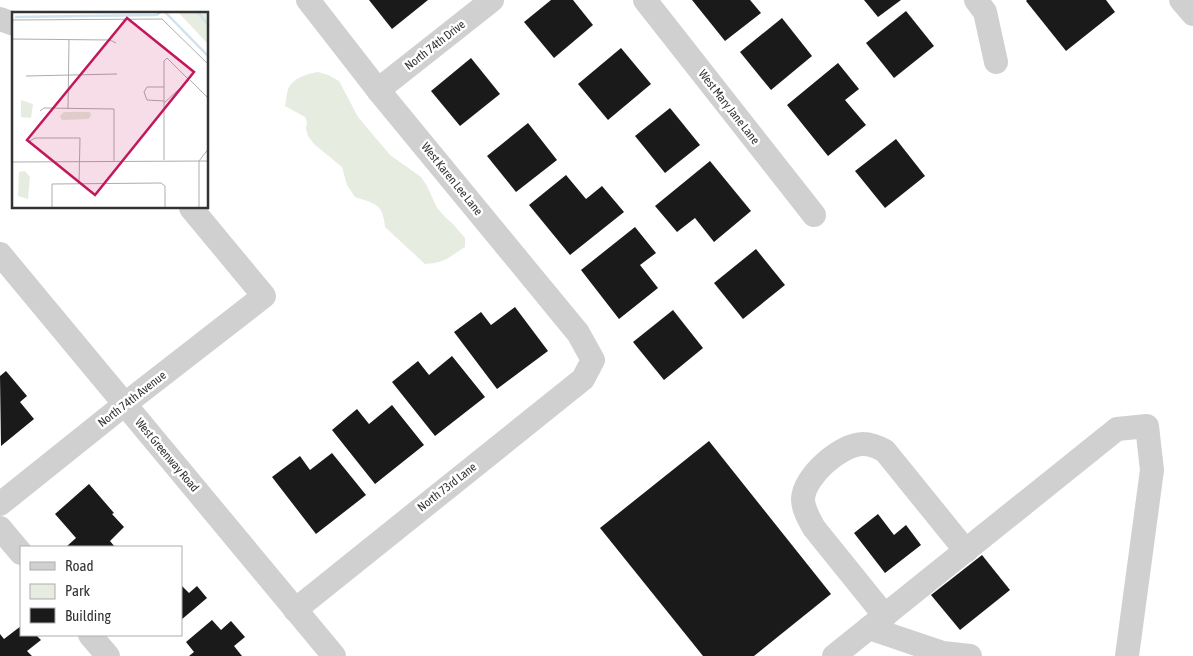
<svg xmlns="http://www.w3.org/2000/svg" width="1193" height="656" font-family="'Asap Condensed',sans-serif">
  <rect width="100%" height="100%" fill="#fff"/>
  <path fill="#e6ecdf" d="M318 72 328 75 339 81 358 117 390 155 421 177 427 186 437 208 446 218 452 223 465 238V247C449 257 445 263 425 264L385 227C383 203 375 204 355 197L347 185 342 167 314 144 308 136 306 129 307 122 305 117 285 106C286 102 286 98 287 94 289 79 305 74 318 72Z"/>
  <g fill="#1a1a1a">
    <path d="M369 0H428L392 29Z"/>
    <path d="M551 0H573L593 25 554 58 524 22Z"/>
    <path d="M692 0H750L761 13 725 41Z"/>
    <path d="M864 0H901L878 17Z"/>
    <path d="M1027 0H1106L1115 12 1066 51 1026 1Z"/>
    <path d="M906 11 934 46 894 78 866 43Z"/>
    <path d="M782 18 812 56 771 90 740 52Z"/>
    <path d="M621 48 651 84 608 120 578 84Z"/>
    <path d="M471 58 500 94 460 126 431 91Z"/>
    <path d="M838 63 859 89 845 100 866 125 828 156 787 105Z"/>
    <path d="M670 108 700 145 665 173 635 136Z"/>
    <path d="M528 123 557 160 516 192 487 156Z"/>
    <path d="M896 139 925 176 885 208 855 171Z"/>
    <path d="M710 161 751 211 714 242 695 218 677 232 655 206Z"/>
    <path d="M566 175 586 199 602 186 624 212 570 255 529 205Z"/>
    <path d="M635 227 656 253 640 265 658 288 619 319 581 270Z"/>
    <path d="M756 249 785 285 743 319 714 283Z"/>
    <path d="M515 307 548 351 497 389 454 332 481 312 491 325Z"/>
    <path d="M673 310 703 348 664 380 633 342Z"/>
    <path d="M452 356 485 397 435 436 392 382 418 361 429 375Z"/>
    <path d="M6 371 27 396 20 402 34 419 1 446 0 376Z"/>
    <path d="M392 405 424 445 375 484 332 430 357 409 369 424Z"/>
    <path d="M709 441 831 594 754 656H703L600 528Z"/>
    <path d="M332 453 366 495 316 534 272 477 300 456 310 470Z"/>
    <path d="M89 484 114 513 112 514 124 527 110 541 115 547H66L76 538 55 514Z"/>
    <path d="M878 514 894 535 906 525 921 545 885 573 854 533Z"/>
    <path d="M982 555 1010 590 960 630 931 595Z"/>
    <path d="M181 585 189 593 197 586 207 598 181 620Z"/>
    <path d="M212 620 221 630 231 621 245 637 234 646 242 656H189L194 652 186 642Z"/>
    <path d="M21 626V635H36L41 640 27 651 32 656H0V634L4 639Z"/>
  </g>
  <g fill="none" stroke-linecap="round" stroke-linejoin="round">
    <g stroke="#d0d0d0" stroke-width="24">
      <path d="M645 0 814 215"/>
      <path d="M976 0 985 12 996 62"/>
      <path d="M1181 0 1193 14"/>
      <path d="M0 19 14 24"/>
      <path d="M378 90 492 0"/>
      <path d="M0 254 334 656"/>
      <path d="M0 504 125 404 264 296 191 208"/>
      <path d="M0 528 21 553"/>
      <path d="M295 610 583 379 593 360 578 333 378 90 308 0"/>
      <path d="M885 616 814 528C809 519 803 509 803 499 804 476 841 444 863 444 871 444 878 447 885 451L966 551"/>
      <path d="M869 628 943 653 970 656"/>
      <path d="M90 635 108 656"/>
      <path d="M834 656 1117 429 1147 426 1152 470 1127 656"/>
    </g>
  </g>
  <g text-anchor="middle" stroke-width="5" stroke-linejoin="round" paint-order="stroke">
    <g font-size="12" fill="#333" stroke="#fff">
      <text transform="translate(435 45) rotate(-38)" y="4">North 74th Drive</text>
      <text transform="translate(729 107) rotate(52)" y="4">West Mary Jane Lane</text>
      <text transform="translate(452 179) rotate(51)" y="4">West Karen Lee Lane</text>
      <text transform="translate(132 399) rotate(-38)" y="4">North 74th Avenue</text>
      <text transform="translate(167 455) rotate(50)" y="4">West Greenway Road</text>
      <text transform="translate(447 487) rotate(-38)" y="4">North 73rd Lane</text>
    </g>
  </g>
  <g transform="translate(12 12)">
    <rect width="196" height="196" fill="#fff"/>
    <path d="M166 0H196V32ZM9 88 21 92 19 106 9 105ZM52 100H78L79 104 76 107 50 108 48 104ZM13 159 18 165 16 187 6 184 7 160Z" fill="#e6ecdf"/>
    <path fill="none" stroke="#cfe2ee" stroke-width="2.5" d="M153 0 197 45M186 0 197 14M3 5 145 3 148 0"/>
    <path fill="none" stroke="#adadad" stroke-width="1" d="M0 8 150 7 197 53M0 27 98 28 104 31M14 64 105 62M178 68 197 87M152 89 135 88 132 80 135 75H152M56 97 57 28M28 99 32 96 102 97V149M16 130 23 126H68L67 172M152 148V49L155 46 177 68 152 91M0 150 197 149M40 196V172L149 171 153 174V196M187 196V149L197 136"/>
    <path fill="#c2185b" fill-opacity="0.15" stroke="#c2185b" stroke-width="2.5" d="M115 6 182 60 83 183 15 128Z"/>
    <rect width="196" height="196" fill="none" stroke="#333" stroke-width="2.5"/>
  </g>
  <rect x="20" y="546" width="162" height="90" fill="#ffffff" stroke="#adadad"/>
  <rect x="30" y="562" width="25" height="8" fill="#d0d0d0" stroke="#adadad"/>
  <text x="65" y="571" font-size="15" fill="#333333">Road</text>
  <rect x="30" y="584" width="25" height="15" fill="#e6ecdf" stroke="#adadad"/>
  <text x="65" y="596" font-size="15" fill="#333333">Park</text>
  <rect x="30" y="608" width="25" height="15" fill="#1a1a1a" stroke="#adadad"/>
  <text x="65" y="621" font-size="15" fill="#333333">Building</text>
</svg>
